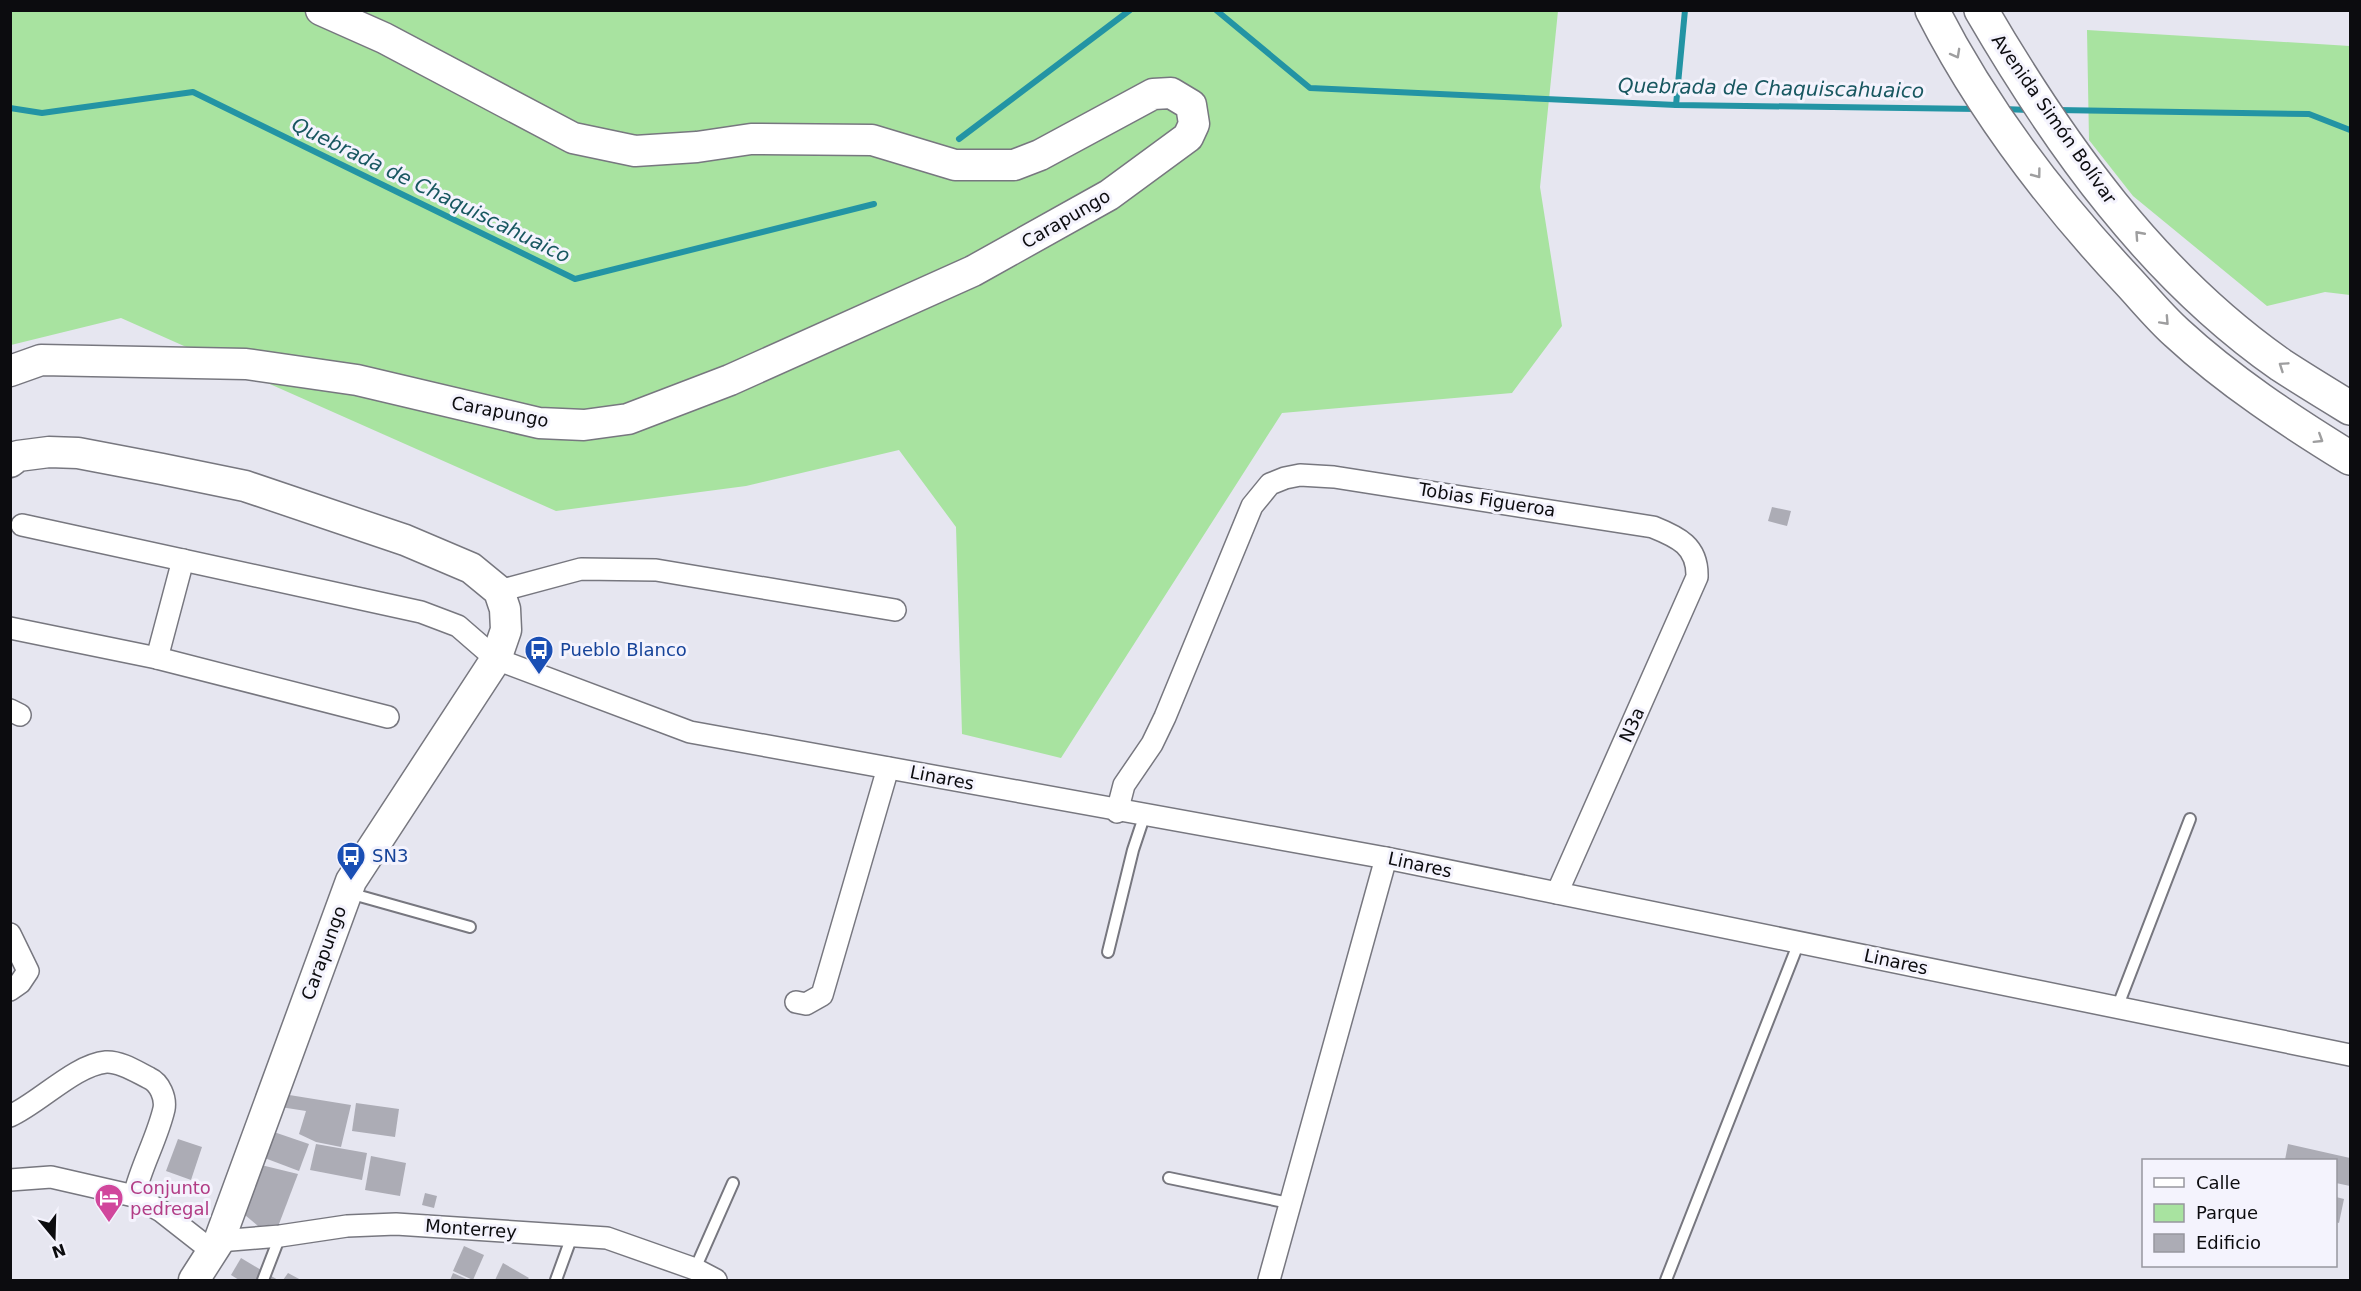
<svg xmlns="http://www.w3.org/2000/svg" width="2361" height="1291" font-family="'DejaVu Sans',sans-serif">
  <rect width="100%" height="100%" fill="#e6e6f0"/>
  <g fill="#a8e3a0">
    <path d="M10 11H1558L1540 187 1562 326 1512 393 1282 413 1061 758 962 734 956 527 899 450 746 486 556 511 121 318 11 345Z"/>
    <path d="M2087 30 2350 46V295L2325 292 2267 306 2133 196 2089 140Z"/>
  </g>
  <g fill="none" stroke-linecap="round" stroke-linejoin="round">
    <g stroke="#2394a4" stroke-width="6">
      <path d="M1216 10 1310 88 1676 105 1978 109"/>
      <path d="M1676 105 1685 10"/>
      <path d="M10 108 42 113 193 92 575 279 874 204"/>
      <path d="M2003 109 2029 110"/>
      <path d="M2057 110 2309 114 2350 130"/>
      <path d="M959 139 1130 10"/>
    </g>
  </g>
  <g fill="#acacb5">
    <path d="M1772 507 1791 511 1787 526 1768 521Z"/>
    <path d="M277 1093 351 1105 341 1147 316 1142 299 1134 306 1111 274 1106Z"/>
    <path d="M356 1103 399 1109 395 1137 352 1131Z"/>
    <path d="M271 1131 309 1144 299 1171 262 1157Z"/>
    <path d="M178 1139 202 1147 191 1180 166 1171Z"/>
    <path d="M316 1144 367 1153 362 1180 310 1170Z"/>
    <path d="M2288 1144 2350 1158V1186L2336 1183V1160H2285Z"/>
    <path d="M371 1156 406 1163 400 1196 365 1190Z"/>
    <path d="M257 1164 298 1174 279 1224 258 1226 245 1215Z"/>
    <path d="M425 1193 437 1196 434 1208 422 1205Z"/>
    <path d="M2336 1197 2344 1199 2339 1223 2336 1222Z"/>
    <path d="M464 1246 484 1255 473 1280 453 1271Z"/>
    <path d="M241 1258 278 1280H239L231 1275Z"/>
    <path d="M503 1263 529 1278 527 1280H495Z"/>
    <path d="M288 1273 301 1280H283Z"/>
    <path d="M453 1273 469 1280H450Z"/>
  </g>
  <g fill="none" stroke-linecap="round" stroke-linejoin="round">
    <g stroke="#77777f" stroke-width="14">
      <g id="lane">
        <path d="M349 893 470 927"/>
        <path d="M1108 952 1133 850 1144 817"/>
        <path d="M2117 1008 2190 819"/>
        <path d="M1169 1178 1289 1203"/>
        <path d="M695 1269 733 1183"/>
        <path d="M263 1280 280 1236"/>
        <path d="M556 1280 572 1236"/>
        <path d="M1666 1280 1799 942"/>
      </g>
    </g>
    <g stroke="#77777f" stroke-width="24">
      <g id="street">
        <path d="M22 525 421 612 458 626 496 659 690 732 1386 858 2350 1055"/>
        <path d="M499 591 581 569 656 570 895 610"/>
        <path d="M10 628 157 658 388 717"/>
        <path d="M157 658 183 560"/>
        <path d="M10 710 20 715"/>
        <path d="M1117 812 1124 785 1152 744 1165 717 1252 506 1270 484 1285 478 1300 475 1334 477 1653 527C1678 537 1698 546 1697 577L1557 893"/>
        <path d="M10 934 28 971 20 983 10 990"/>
        <path d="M796 1002 806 1004 822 995 888 768"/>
        <path d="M10 1116C39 1103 75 1065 106 1062 120 1061 137 1072 149 1078 160 1083 166 1098 164 1109 157 1139 141 1166 134 1196"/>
        <path d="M10 1180 51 1177 134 1196 161 1211 212 1251"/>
        <path d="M219 1241 280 1236 347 1226 396 1224 607 1238 695 1269 716 1280"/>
        <path d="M1269 1280 1386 858"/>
      </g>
    </g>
    <g stroke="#77777f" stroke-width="33">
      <g id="secondary">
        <path d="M10 371 41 360 246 364 357 380 539 423 584 425 628 419 730 380 973 271 1109 195 1188 137 1194 124 1191 105 1171 93 1153 94 1040 155 1014 165H955L872 140 751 139 697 147 635 151 573 138 384 38 321 10"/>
        <path d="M10 462 18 456 49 452 78 453 162 469 245 486 405 540 471 568 499 591 505 609 506 630 496 659 351 881 219 1241 194 1280"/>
      </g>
    </g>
    <g stroke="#77777f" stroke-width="36">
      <g id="highway">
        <path d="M1932 10C1983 110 2051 199 2127 280 2143 297 2159 317 2177 333 2229 381 2290 421 2350 458"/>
        <path d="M1981 10C2059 144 2152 275 2281 365 2304 380 2327 394 2350 408"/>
      </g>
    </g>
    <use href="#lane" stroke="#fff" stroke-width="10"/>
    <use href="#street" stroke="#fff" stroke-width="21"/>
    <use href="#secondary" stroke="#fff" stroke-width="30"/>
    <use href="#highway" stroke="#fff" stroke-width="33"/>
  </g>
  <defs><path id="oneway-chevron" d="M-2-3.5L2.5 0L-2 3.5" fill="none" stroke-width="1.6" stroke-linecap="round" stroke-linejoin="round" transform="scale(1.5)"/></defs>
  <g stroke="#9e9e9f">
    <use href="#oneway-chevron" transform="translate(1956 54) rotate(61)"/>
    <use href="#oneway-chevron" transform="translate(2037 174) rotate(53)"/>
    <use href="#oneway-chevron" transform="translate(2139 235) rotate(-132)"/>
    <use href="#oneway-chevron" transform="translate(2165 321) rotate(47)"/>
    <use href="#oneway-chevron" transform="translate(2283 366) rotate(-146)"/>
    <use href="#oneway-chevron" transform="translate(2319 439) rotate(32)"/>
  </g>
  <defs>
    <g id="bus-pin" transform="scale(1.5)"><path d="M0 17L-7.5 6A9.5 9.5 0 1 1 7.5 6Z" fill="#1a4fb4" stroke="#f4f3fd"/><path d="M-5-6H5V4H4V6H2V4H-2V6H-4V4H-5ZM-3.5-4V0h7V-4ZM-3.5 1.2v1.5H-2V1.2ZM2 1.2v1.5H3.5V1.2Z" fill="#fff"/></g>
    <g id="hotel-pin" transform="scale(1.5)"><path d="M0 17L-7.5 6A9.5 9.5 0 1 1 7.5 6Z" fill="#d1479c" stroke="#f4f3fd"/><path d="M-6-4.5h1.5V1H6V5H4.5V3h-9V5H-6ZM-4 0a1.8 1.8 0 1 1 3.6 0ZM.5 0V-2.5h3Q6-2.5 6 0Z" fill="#fff"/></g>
  </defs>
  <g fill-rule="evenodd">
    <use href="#bus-pin" x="539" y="650"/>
    <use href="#bus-pin" x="351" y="856"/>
    <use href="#hotel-pin" x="109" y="1198"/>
  </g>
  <g text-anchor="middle" stroke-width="6" stroke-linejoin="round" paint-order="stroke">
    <g font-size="18" fill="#0c0c0f" stroke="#f4f3fd">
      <text transform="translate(2054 119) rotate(55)" y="6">Avenida Simón Bolívar</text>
      <text transform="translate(1066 219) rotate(-30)" y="6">Carapungo</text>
      <text transform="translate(500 412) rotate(11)" y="6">Carapungo</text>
      <text transform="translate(1487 500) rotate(9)" y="6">Tobias Figueroa</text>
      <text transform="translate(1632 725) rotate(-66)" y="6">N3a</text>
      <text transform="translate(942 778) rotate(11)" y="6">Linares</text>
      <text transform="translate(1420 865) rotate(12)" y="6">Linares</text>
      <text transform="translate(324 953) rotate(-70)" y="6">Carapungo</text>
      <text transform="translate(1896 962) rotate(12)" y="6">Linares</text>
      <text transform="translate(471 1229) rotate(4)" y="6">Monterrey</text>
    </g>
    <g font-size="18" fill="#164399" stroke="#f4f3fd" text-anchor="start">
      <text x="560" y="656">Pueblo Blanco</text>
      <text x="372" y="862">SN3</text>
    </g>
    <g font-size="18" fill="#b23c85" stroke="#f4f3fd" text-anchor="start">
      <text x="130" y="1194">Conjunto<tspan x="130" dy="21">pedregal</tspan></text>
    </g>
    <g font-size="20" font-style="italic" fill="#185760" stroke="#f4f3fd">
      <text transform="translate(1771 88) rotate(1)" y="7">Quebrada de Chaquiscahuaico</text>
      <text transform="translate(431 190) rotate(26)" y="7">Quebrada de Chaquiscahuaico</text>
    </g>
  </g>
  <rect width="2361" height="1291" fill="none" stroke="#0c0c0f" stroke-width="24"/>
  <rect x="2142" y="1159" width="195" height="108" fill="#f4f3fd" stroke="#97979e" stroke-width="1.5"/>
  <rect x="2154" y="1178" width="30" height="9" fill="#ffffff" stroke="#97979e" stroke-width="1.5"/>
  <text x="2196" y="1189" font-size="18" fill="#0c0c0f">Calle</text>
  <rect x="2154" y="1204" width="30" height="18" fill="#a8e3a0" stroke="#97979e" stroke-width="1.5"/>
  <text x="2196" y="1219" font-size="18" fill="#0c0c0f">Parque</text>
  <rect x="2154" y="1234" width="30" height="18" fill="#acacb5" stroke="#97979e" stroke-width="1.5"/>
  <text x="2196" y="1249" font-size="18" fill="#0c0c0f">Edificio</text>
  <g transform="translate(54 1237) rotate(161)" stroke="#f4f3fd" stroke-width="4.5" paint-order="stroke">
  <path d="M0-4.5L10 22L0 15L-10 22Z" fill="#0c0c0f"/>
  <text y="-9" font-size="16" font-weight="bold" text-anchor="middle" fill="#0c0c0f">N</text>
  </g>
</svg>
